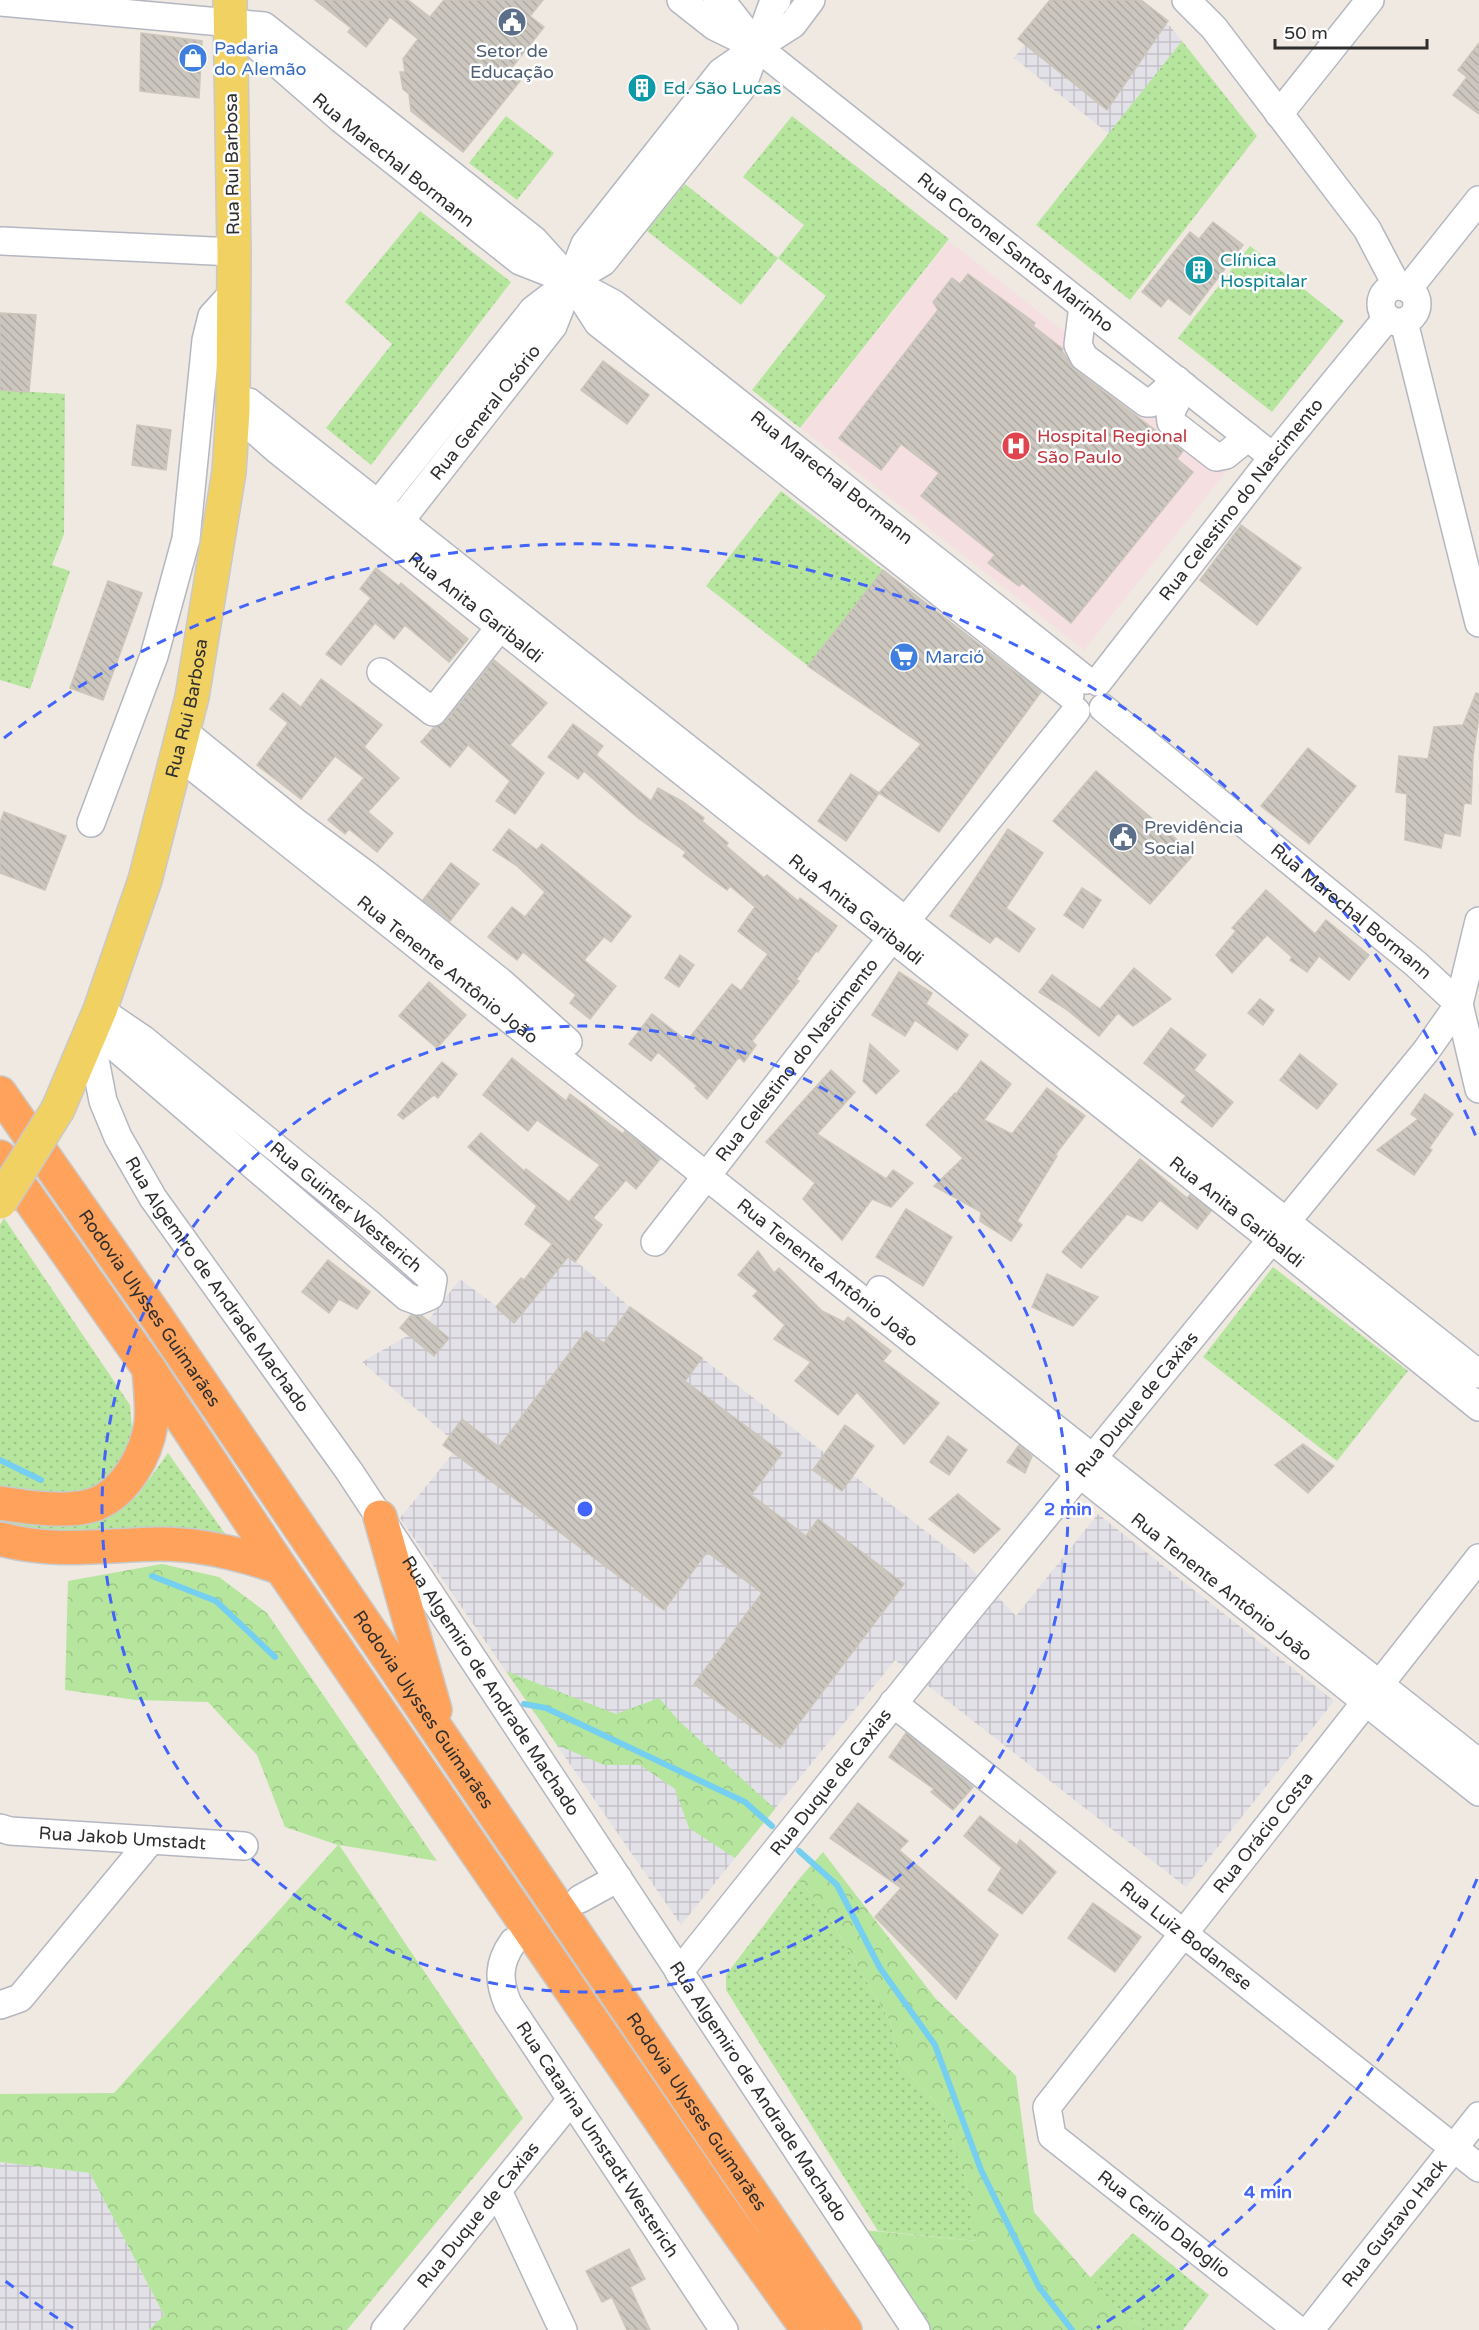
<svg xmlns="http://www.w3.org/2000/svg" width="1479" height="2330" font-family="'Varela Round',sans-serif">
  <defs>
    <pattern id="industrial-grid" width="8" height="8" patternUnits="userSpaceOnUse" patternTransform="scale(1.5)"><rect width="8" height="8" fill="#e3e1e8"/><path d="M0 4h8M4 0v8" fill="none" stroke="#c3c1c7"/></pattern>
    <pattern id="grass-dots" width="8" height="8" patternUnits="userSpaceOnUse" patternTransform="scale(1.5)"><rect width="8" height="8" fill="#b6e59e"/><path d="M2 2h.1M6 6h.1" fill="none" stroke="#9dc588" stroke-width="1.8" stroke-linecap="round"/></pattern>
    <pattern id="forest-crowns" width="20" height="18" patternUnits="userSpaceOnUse" patternTransform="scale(1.5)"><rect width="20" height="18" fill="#b6e59e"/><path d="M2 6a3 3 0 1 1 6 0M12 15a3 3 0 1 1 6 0" fill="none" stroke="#9dc588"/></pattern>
    <pattern id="building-back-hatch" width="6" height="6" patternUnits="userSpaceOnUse" patternTransform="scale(1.5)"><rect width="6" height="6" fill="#cbc7bf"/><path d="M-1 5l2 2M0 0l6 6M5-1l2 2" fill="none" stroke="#afaba4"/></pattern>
  </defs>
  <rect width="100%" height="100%" fill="#efe9e1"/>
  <g fill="url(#industrial-grid)">
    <path d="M1060 0H1137L1171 27 1182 41 1109 134 1014 58Z"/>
    <path d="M563 1250 630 1307 702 1358 964 1561 1016 1616 1098 1514 1334 1701 1186 1887 895 1660 681 1925 400 1518 459 1446 362 1362 423 1327 460 1279 504 1312Z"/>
    <path d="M0 2162 90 2173 164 2315 149 2330H0Z"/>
  </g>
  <path fill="#f5dfe0" d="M949 241 1232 464 1084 650 801 428Z"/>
  <g fill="url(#grass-dots)">
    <path d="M1182 41 1257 136 1130 300 1036 225Z"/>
    <path d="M506 116 554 153 517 200 469 163Z"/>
    <path d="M792 116 949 239 800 428 752 390 826 296 778 258 741 305 647 231 685 184 778 258 804 225 743 177Z"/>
    <path d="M420 211 511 282 371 465 326 428 392 344 345 302Z"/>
    <path d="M1250 246 1344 321 1272 412 1178 338Z"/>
    <path d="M0 390 65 394 64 534 52 565 70 571 30 689 0 680Z"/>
    <path d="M781 491 883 570 808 666 706 586Z"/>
    <path d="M4 1218 130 1405 133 1438 112 1481 82 1497 0 1491V1225Z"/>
    <path d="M1273 1267 1408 1371 1337 1461 1203 1357Z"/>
    <path d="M168 1453 228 1538 0 1535V1508L103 1515 137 1496Z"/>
    <path d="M799 1879 830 1919 890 2021 900 2065 942 2110 966 2181 978 2241 878 2231 726 1990V1975Z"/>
    <path d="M1133 2233 1209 2295 1183 2330H1148L1120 2312 1090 2278Z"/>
  </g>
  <g fill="url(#forest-crowns)">
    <path d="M162 1564 219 1577 267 1613 437 1861 339 1845 523 2118 347 2330H149L164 2315 90 2173 0 2162V2094L114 2093 338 1845 285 1827 257 1755 208 1702 136 1700 65 1690 68 1581Z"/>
    <path d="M506 1671 616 1714 659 1698 679 1721 775 1809 735 1858 689 1828 675 1789 640 1765H604L557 1745Z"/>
    <path d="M823 1852 935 1998 1016 2076 1034 2212 1120 2312 1148 2330H920L852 2229 977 2241 966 2181 942 2110 900 2065 890 2021 830 1919 799 1879Z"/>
  </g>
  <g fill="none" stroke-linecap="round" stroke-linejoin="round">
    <g stroke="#75cff0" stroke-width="6">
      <path d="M0 1460 41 1480"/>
      <path d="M152 1576 216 1601 275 1657"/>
      <path d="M524 1704 546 1708 745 1802 772 1826"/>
      <path d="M799 1851 837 1885 880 1968 935 2045 981 2170 1039 2287 1072 2330"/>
    </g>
  </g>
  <g fill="url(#building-back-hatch)" stroke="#cbc5ba" stroke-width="1.5">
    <path d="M315 0H408L430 17 444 0H543L530 16 544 27 509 71 521 80 463 152 411 111 409 94 403 89 400 72H405L403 59 418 39 390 17 366 47 348 32 351 28Z"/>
    <path d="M1050 0H1141L1168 21 1107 110 1018 39Z"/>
    <path d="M141 33 202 41 199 98 140 91Z"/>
    <path d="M1479 43V114L1453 95 1467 77 1458 70Z"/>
    <path d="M1213 222 1243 245 1190 315 1168 298 1161 307 1142 292 1190 232 1199 239Z"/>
    <path d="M968 274 1035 323 1033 326 1063 349 1062 351 1075 370 1183 451 1177 459 1193 472 1071 623 1022 583 1019 586 988 563 995 555 921 496 939 473 901 444 881 470 839 438 938 310 933 302 952 278 960 284Z"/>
    <path d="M0 313 36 315 29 392 0 390Z"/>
    <path d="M603 361 649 395 627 424 581 390Z"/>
    <path d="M137 425 171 430 166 470 132 465Z"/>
    <path d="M1241 525 1301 568 1257 625 1200 580Z"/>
    <path d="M376 568 399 586 401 583 468 639 449 662 405 625 394 639 375 623 341 665 326 654 371 598 360 589Z"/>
    <path d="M883 570 1041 692 939 832 879 793 921 744 808 666Z"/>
    <path d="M108 581 142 593 103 700 70 688Z"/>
    <path d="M494 660 547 703 510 745 544 773 515 814 496 801 510 781 468 745 450 767 421 742 434 727 445 722Z"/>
    <path d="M321 679 382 725 364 747 399 778 368 812 393 833 377 852 349 829 345 834 328 820 364 778 335 756 301 799 257 765 288 723 270 709 283 693 301 707Z"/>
    <path d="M1476 693 1479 694V717L1473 756 1471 804 1464 803 1460 836 1444 833 1441 848 1405 840 1407 794 1396 792 1399 756 1428 759 1434 727 1463 725Z"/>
    <path d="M573 724 603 746 596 755 651 801 658 788 683 802 704 818 702 821 728 843 726 846 764 878 767 875 798 901 800 898 837 926 818 952 816 951 796 980 799 981 752 1041 756 1045 744 1062 739 1057 707 1099 695 1088 697 1086 658 1052 651 1061 629 1044 652 1014 687 1041 732 984 741 991 768 954 738 931 755 907 730 886 727 890 705 874 683 856 686 852 638 818 584 771 578 779 548 757Z"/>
    <path d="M1308 748 1356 786 1309 844 1261 806Z"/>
    <path d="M1096 771 1194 854 1150 904 1053 821Z"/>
    <path d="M851 774 879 793 846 841 818 821Z"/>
    <path d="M4 812 66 836 45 890 0 873V823Z"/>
    <path d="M509 829 537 850 542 844 631 916 611 942 604 937 584 960 616 986 590 1019 570 1003 576 995 523 952 517 960 488 937 512 907 525 917 545 892 517 866 493 850Z"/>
    <path d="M1008 829 1043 853 1006 908 1035 929 1019 952 996 936 990 943 950 916Z"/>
    <path d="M451 863 479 884 450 921 423 900Z"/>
    <path d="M1082 888 1101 900 1083 928 1064 915Z"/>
    <path d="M1266 890 1315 934 1326 920 1369 955 1349 980 1319 956 1307 972 1290 960 1292 957 1267 935 1232 973 1216 955 1236 931 1232 928Z"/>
    <path d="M680 955 694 965 679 987 665 978Z"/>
    <path d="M1134 968 1171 999 1133 1026 1118 1013 1099 1036 1066 1009 1039 992 1052 975 1100 1009Z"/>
    <path d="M899 972 932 993 926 1004 968 1035 957 1050 915 1020 905 1036 872 1015Z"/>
    <path d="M429 982 466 1015 437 1048 399 1016Z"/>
    <path d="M1260 999 1274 1010 1263 1025 1248 1013Z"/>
    <path d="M1171 1028 1206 1055 1194 1070 1233 1102 1212 1127 1181 1102 1186 1096 1144 1063Z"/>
    <path d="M870 1044 899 1071 876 1094 863 1081Z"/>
    <path d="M1300 1054 1337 1084 1317 1109 1280 1080Z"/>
    <path d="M512 1058 566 1101 570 1094 623 1134 625 1131 660 1159 636 1189 626 1180 593 1218 602 1225 575 1262 568 1257 514 1323 496 1307 521 1278 524 1280 552 1244 525 1224 537 1206 468 1147 481 1133 524 1171 526 1169 569 1202 600 1165 537 1120 528 1131 483 1095Z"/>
    <path d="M981 1061 1011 1084 984 1120 1012 1134 1047 1088 1085 1116 1055 1155 1057 1156 1017 1221 1022 1225 1011 1241 980 1221 981 1212 934 1186 963 1158 926 1125 955 1093 956 1094Z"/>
    <path d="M442 1062 457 1074 438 1098 434 1095 403 1119 398 1115Z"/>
    <path d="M831 1070 855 1092 817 1134 886 1179 893 1170 913 1183 891 1207 872 1199 842 1240 803 1199 815 1183 766 1142Z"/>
    <path d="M1425 1094 1453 1114 1429 1148 1432 1150 1414 1175 1377 1150 1418 1119 1411 1114Z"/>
    <path d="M1140 1159 1187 1198 1190 1195 1211 1211 1197 1229 1160 1200 1142 1221 1127 1214 1081 1268 1062 1252Z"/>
    <path d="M906 1209 952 1237 923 1286 876 1257Z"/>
    <path d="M758 1251 774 1273 779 1268 822 1311 844 1322 848 1317 891 1351 883 1361 939 1403 904 1444 857 1392 838 1415 795 1381 811 1362 774 1339 785 1325 753 1296 758 1291 738 1275Z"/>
    <path d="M328 1260 370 1292 357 1309 339 1299 329 1313 302 1292Z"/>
    <path d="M1047 1274 1098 1297 1073 1326 1032 1307Z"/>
    <path d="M630 1307 702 1358 685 1381 782 1453 751 1495 806 1536 818 1519 904 1584 780 1748 694 1684 762 1593 707 1552 664 1610 443 1445 462 1419 499 1447 586 1331 604 1343Z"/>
    <path d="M411 1315 422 1316 449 1338 434 1356 400 1328Z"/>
    <path d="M845 1425 874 1446 842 1491 813 1470Z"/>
    <path d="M948 1436 967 1450 949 1475 930 1462Z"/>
    <path d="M1303 1444 1334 1466 1308 1493 1275 1465Z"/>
    <path d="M1019 1445 1032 1456 1025 1473 1007 1462Z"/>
    <path d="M958 1494 1000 1529 974 1553 929 1519Z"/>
    <path d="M906 1733 973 1787 953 1810 931 1792 934 1789 889 1757Z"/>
    <path d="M858 1803 908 1841 899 1850 998 1935 956 1999 875 1917 901 1888 830 1838Z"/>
    <path d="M980 1816 1017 1845 1020 1840 1056 1872 1022 1914 988 1890 1002 1868 964 1836Z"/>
    <path d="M1093 1903 1141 1937 1115 1972 1068 1938Z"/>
    <path d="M629 2249 645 2279 630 2287 650 2330H627L612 2297 602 2302 586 2271Z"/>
  </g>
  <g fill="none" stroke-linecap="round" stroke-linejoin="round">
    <g stroke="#b4b7c1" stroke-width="30">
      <g id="minor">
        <path id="s1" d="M681 0 714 26 757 47 1273 457"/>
        <path d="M717 0 727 8 753 41"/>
        <path d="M1186 0 1214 28 1367 229 1397 286"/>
        <path id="s2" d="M0 2 264 26 534 240 571 281 614 304 1086 680"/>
        <path id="s3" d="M230 22 341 119 520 261 571 281 598 323 1070 695"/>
        <path d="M1279 114 1370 0"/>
        <path d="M2 241 234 252"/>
        <circle cx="1399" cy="304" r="18"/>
        <path d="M1408 289 1479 200"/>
        <path d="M1083 306 1078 345 1084 357 1146 403H1151L1177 380"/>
        <path d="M1404 322 1479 623"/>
        <path d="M1184 386 1170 414 1171 422 1216 457 1226 455 1248 437"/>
        <path d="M249 402 1479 1374"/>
        <path id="s4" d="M233 411 276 449 1271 1239 1479 1407"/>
        <path d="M366 519 533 310 571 281 603 262 741 89 757 47 793 24 811 0"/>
        <path id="s5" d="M389 535 553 326 585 244 721 72 757 47 772 6 777 0"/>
        <path d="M381 672 433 712 511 613"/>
        <path id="s6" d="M1098 682 1273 457 1387 318"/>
        <path id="s7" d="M1103 708 1416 964 1459 1004"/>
        <path d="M183 731 294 821 368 876 502 983 568 1042"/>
        <path id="s8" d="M177 754 1479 1792"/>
        <path d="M91 823 154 656 186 539 206 340 212 316 234 292"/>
        <path d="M1459 1004 1479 1089"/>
        <path d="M93 1028 407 1297 418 1301 430 1296 433 1280 367 1222 144 1040 100 1010"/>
        <path id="s9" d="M90 1034 103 1101 118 1137 153 1198 349 1471 916 2330"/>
        <path id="s10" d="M655 1242 891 939 1076 711"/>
        <path d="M880 1290 1479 1763"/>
        <path id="s11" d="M893 1703 1479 2168"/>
        <path id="s12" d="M0 1828 10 1831 244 1846"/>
        <path d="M580 1899 618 1878"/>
        <path id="s13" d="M513 1942C498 1963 498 1981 508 2004L724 2330"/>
        <path id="s14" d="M679 1972 970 1608 1426 1051 1459 1004 1479 921"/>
        <path d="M0 2005 20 1998 151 1840"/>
        <path d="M498 2191 563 2330"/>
        <path id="s15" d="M385 2330 571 2100"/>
        <path id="s16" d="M1298 2330 1052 2136 1047 2107 1479 1558"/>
        <path id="s17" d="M1310 2330 1479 2116"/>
      </g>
    </g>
    <g stroke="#c9c9c9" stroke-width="36">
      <g id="major">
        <path id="s18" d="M58 1109 100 1010 145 880 192 697 229 472 233 411 234 252 230 0"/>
      </g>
    </g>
    <g stroke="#c9c9c9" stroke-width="36">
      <g id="highway">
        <path id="s19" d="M0 1093 156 1316 845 2330"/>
        <path d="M0 1157 149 1369 281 1568 718 2204 808 2330"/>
        <path d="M0 1503C26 1507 70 1514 96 1504 126 1492 146 1455 151 1424 153 1407 150 1387 149 1369"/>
        <path d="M380 1517 435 1710"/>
        <path d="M0 1539C56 1554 104 1545 160 1544 202 1544 242 1554 281 1568"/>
      </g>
    </g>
    <use href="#minor" stroke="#fff" stroke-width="27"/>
    <use href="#major" stroke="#f2d163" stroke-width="33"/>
    <use href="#highway" stroke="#ffa35c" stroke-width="33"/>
    <g stroke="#c9c9c9" stroke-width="36" stroke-linecap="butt">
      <path id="major-bridge" d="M0 1202 58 1109"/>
    </g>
    <use href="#major-bridge" stroke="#f2d163" stroke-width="33"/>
  </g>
  <g fill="none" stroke="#4264fb" stroke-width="3" stroke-dasharray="10 8">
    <circle cx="585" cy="1509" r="483"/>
    <path d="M1477 1879A966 966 0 0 1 1097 2328M73 2328A966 966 0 0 1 4 2280M4 738A966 966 0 0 1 1477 1139"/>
  </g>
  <defs>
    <g id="civic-disc" transform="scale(1.5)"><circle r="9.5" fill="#5c6f8a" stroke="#fff"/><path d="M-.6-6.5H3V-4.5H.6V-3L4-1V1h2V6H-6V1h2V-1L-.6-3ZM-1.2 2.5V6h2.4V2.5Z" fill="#fff"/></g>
    <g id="shop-disc" transform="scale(1.5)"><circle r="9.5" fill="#3f7fe0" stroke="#fff"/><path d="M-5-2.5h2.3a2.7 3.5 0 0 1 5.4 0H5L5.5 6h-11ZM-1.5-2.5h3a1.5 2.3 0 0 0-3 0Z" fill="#fff"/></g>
    <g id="building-disc" transform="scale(1.5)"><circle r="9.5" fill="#0f9aa8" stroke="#fff"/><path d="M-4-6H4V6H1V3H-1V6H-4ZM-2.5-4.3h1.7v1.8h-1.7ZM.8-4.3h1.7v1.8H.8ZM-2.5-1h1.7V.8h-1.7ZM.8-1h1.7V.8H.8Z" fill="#fff"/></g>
    <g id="hospital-disc" transform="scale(1.5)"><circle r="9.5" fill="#e0444e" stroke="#fff"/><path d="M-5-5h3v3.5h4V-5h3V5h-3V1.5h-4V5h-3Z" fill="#fff"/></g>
    <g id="supermarket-disc" transform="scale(1.5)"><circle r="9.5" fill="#3f7fe0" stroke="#fff"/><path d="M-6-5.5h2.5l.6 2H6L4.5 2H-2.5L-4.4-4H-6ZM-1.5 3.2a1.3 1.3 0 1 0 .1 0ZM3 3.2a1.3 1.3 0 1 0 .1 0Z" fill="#fff"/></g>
  </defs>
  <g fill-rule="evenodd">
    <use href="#civic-disc" x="512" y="22"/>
    <use href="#shop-disc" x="193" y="58"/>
    <use href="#building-disc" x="642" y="88"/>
    <use href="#building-disc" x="1199" y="270"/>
    <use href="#hospital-disc" x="1016" y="446"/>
    <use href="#supermarket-disc" x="904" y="657"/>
    <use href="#civic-disc" x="1123" y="837"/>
  </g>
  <g text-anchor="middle" stroke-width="5" stroke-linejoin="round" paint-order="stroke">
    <g font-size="18" fill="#366cbe" stroke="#fff" text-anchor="start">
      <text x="214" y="54">Padaria<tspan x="214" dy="21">do Alemão</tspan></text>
      <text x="925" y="663">Marció</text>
    </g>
    <g font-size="18" fill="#4e5e75" stroke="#fff">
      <text x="512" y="57">Setor de<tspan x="512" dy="21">Educação</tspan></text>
      <text x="1144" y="833" text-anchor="start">Previdência<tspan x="1144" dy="21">Social</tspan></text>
    </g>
    <g font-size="18" fill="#0d838f" stroke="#fff" text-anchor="start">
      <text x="663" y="94">Ed. São Lucas</text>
      <text x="1220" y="266">Clínica<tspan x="1220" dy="21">Hospitalar</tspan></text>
    </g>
    <g font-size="18" fill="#2e2e2e" stroke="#fff">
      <text dy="6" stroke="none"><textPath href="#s3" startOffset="214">Rua Marechal Bormann</textPath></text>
      <text transform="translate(232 164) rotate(-91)" y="6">Rua Rui Barbosa</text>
      <text dy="6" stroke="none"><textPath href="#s1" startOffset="420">Rua Coronel Santos Marinho</textPath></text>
      <text dy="6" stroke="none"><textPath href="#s5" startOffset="156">Rua General Osório</textPath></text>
      <text dy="6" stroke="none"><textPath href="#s2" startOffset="992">Rua Marechal Bormann</textPath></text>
      <text dy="6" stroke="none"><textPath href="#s6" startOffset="232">Rua Celestino do Nascimento</textPath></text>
      <text dy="6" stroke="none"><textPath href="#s4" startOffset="312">Rua Anita Garibaldi</textPath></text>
      <text dy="6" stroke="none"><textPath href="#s18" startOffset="422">Rua Rui Barbosa</textPath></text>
      <text dy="6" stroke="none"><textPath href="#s4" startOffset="798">Rua Anita Garibaldi</textPath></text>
      <text dy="6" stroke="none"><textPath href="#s7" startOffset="321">Rua Marechal Bormann</textPath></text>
      <text dy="6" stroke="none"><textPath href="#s8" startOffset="346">Rua Tenente Antônio João</textPath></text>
      <text dy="6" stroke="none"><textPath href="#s10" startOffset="231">Rua Celestino do Nascimento</textPath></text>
      <text transform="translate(346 1207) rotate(40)" y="6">Rua Guinter Westerich</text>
      <text dy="6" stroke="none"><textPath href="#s4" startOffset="1284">Rua Anita Garibaldi</textPath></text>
      <text dy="6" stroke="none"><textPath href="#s8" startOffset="832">Rua Tenente Antônio João</textPath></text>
      <text dy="6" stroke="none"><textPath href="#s9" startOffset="285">Rua Algemiro de Andrade Machado</textPath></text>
      <text dy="6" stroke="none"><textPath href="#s19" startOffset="262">Rodovia Ulysses Guimarães</textPath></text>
      <text dy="6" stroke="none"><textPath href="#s14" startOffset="729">Rua Duque de Caxias</textPath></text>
      <text dy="6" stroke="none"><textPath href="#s8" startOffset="1336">Rua Tenente Antônio João</textPath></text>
      <text dy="6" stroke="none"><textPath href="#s9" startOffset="771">Rua Algemiro de Andrade Machado</textPath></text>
      <text dy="6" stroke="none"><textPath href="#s19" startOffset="748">Rodovia Ulysses Guimarães</textPath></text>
      <text dy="6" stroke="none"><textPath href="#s14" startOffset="243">Rua Duque de Caxias</textPath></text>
      <text dy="6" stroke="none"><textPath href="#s16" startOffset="692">Rua Orácio Costa</textPath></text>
      <text dy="6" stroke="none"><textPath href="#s12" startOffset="123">Rua Jakob Umstadt</textPath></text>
      <text dy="6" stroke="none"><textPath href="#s11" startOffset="374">Rua Luiz Bodanese</textPath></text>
      <text dy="6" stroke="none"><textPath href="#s9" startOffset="1257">Rua Algemiro de Andrade Machado</textPath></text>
      <text dy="6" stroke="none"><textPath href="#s19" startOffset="1234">Rodovia Ulysses Guimarães</textPath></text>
      <text dy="6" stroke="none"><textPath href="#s13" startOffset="228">Rua Catarina Umstadt Westerich</textPath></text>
      <text dy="6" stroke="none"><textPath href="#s15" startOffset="148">Rua Duque de Caxias</textPath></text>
      <text dy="6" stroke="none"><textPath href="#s17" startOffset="136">Rua Gustavo Hack</textPath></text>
      <text transform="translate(1164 2224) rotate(38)" y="6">Rua Cerilo Daloglio</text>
    </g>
    <g font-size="18" fill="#be3a42" stroke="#fff" text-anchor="start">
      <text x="1037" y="442">Hospital Regional<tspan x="1037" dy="21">São Paulo</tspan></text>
    </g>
  </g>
  <circle cx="585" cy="1509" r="9" fill="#4264fb" stroke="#fff" stroke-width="3"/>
  <g font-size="18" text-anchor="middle" font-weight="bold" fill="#4264fb" stroke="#fff" stroke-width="5" stroke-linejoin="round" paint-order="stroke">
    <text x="1068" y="1515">2 min</text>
    <text x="1268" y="2198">4 min</text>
  </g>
  <path d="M1275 39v9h152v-9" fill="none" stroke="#2e2e2e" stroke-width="3"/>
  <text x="1284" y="39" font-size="18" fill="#2e2e2e" stroke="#ffffff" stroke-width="4.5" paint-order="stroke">50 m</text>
</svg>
